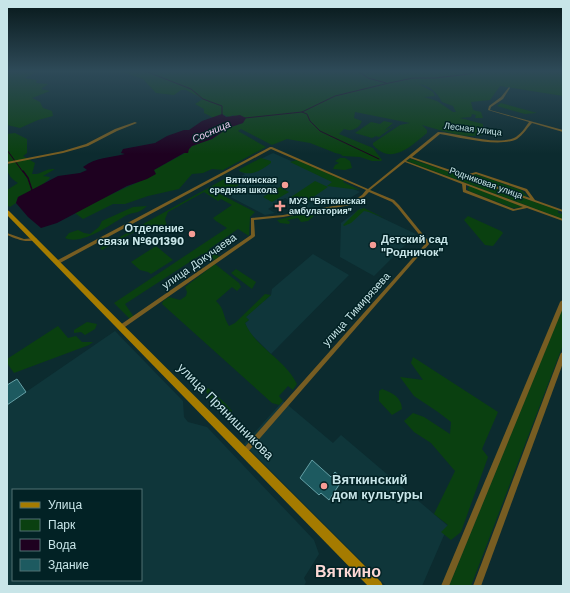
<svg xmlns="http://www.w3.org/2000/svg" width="570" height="593" font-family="'Work Sans',sans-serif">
  <rect width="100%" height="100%" fill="#0c2b2f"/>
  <g fill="#0f363a" fill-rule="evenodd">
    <path d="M273 153 291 161 360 192 343 202 305 209 285 198 268 209 275 213 265 215 217 190 245 174 239 171 240 169Z"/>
    <path d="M361 208 416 234 374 276 340 257 341 223Z"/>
    <path d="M313 254 349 275 271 354 249 332 245 323 249 320 245 317 271 295 272 289Z"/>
    <path d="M115 331 183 401 184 417 188 422 207 427 314 540 319 554 304 578 306 582 304 586H7V405ZM13 490H141V580H13Z"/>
    <path d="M283 401 333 443 341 435 448 526 422 586H386L244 444Z"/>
  </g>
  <g fill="#0a4010" fill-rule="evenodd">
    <path d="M7 71H39L24 78 37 80 36 83 48 84 41 89 50 91 32 98 40 102 43 108 52 111 53 116 38 120 20 128 7 125Z"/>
    <path d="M120 71H563V96L500 86 490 100 471 102 473 110 481 112 483 118H475L476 115 472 114 471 117 460 118 483 124V127L478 130 483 135C463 139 441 130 422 125L427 130V133C411 146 392 166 373 145V143L400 125 410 123 355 112 354 118 362 121C359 129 351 132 344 129L339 134 373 148 382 160 381 161H372L360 157 343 156 340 154 335 153 333 152 310 143 287 139 272 145 241 129 238 131 266 147 223 170 212 169 203 173 192 174 179 189 148 196 125 204H113L83 219 75 213C101 198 129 187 155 174L154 170 185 153 192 146 212 139 228 128 243 123 233 115 229 117 222 114 214 118 204 113V109L195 104 203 99 186 90H181L174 95 156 93 143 79ZM419 84C430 86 437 92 442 102L453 106 456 112H453L437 101 424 97 435 96 433 92Z"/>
    <path d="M501 103 537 113 525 114 497 106Z"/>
    <path d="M384 121 393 123 384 131 395 125 379 137 376 136 372 138 355 133 371 122 380 124Z"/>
    <path d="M15 133 27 139V153L23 156 35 163 32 174C42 175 44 168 55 169L43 176 50 177 49 179 41 186 18 197 16 203 10 207 7 205V190L18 183C12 179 7 175 7 166L10 163 7 160V134Z"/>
    <path d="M261 158 271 161V163C261 170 252 177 239 171L240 169Z"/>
    <path d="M340 158H345L350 161 352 168 345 170 333 169 335 165 339 163 335 161Z"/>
    <path d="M411 159 558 210V213L561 214 563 213V219L407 161Z"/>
    <path d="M297 160 343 180 344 181 343 182 360 190 327 186 332 182 290 162Z"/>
    <path d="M475 174 521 190 528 197 469 176Z"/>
    <path d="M226 178 239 185 227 192 222 191 219 192 220 194 255 212 250 217 249 236 238 229 209 249 220 257 215 260 202 254 125 304 134 317 130 319 114 303 227 228 216 221 213 218 232 205 221 199 218 201 204 192 168 212 165 219 167 226 154 229 148 224 102 250 100 248Z"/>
    <path d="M315 181 328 187 303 204 291 197Z"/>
    <path d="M470 186 522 206V207L513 208 469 191 468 188Z"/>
    <path d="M280 187 289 192 272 202 263 197Z"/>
    <path d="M147 206C137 215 135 211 125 216 111 224 82 246 65 238L69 233 78 230 84 233 90 234 99 227 102 221 133 207Z"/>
    <path d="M364 208 384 218 369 212 364 211 351 223 344 226 343 225 358 210Z"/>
    <path d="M302 214H311L314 216 308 221 301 222 298 218 287 220 290 222 289 224 280 223 277 220Z"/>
    <path d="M468 216 501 231 503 233 493 246 485 245 464 220Z"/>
    <path d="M156 246 173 260 151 274 148 272 140 270 131 262Z"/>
    <path d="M215 264 239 283 241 287 237 291 232 287 216 301C225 309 222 315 229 326L235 323 265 294 271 295 246 317 249 320 245 323C256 348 285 359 297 384L293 390 288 386 279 396 283 401 279 405 272 403 162 304 163 301 169 297 180 300 186 296 187 292 185 287Z"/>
    <path d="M236 269 256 282 252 289 231 273Z"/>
    <path d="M563 307V345L471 586H449Z"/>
    <path d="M87 322 97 324 95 329 85 335 81 332 74 333V330Z"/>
    <path d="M58 326 68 338 76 336 82 342H93L89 345 14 373 7 363V359Z"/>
    <path d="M413 357 498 412 482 449 488 457 461 532 451 540 441 532 448 525 434 514 455 471 431 443 414 432 404 421 413 413 424 417 450 434 451 422 438 412 414 396 400 377 423 380 411 363Z"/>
    <path d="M208 388 226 404 232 411 231 415C221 410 209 402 206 391Z"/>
    <path d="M382 389C393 393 401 397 402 409L392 415 379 401V391Z"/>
  </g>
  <path fill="#1e0120" d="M222 114 226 117 240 115 246 118 243 123 228 128 212 139 192 146 189 149 188 153H184L154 170 156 174 147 179 127 186 57 223 41 228 28 217 16 203 18 197 58 176 80 173 87 170 83 167C96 157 110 158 125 154L121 153 123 149 155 143 167 136 184 130H189L202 121Z"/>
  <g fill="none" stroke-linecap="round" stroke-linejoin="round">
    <g stroke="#1e0120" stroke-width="1">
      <path d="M145 71 191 89 203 99 222 106V115"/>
      <path d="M358 71 368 78 386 83"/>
      <path d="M302 112 307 114 310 121 320 131 379 159"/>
      <path d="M245 118 302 112 335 96 389 83 413 78H435L469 74 474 71"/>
      <path d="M7 150 23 172"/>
    </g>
    <path stroke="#1e0120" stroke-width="1.5" d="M23 171 28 178 32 190"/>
  </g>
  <g fill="#1d5a60" stroke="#65a0a6">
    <path d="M17 379 26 392 7 405V385Z"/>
    <path d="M312 460 331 477 335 472 343 479 329 500 321 493 319 495 300 478Z"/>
  </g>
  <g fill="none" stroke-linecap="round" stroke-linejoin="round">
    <g fill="#775d22" fill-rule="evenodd">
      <path d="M509 87 510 88 503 99 491 107 490 110 563 130V132L532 123C527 128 523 135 517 139 499 148 459 137 440 134L412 157 465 175 476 172 527 189 535 200 563 210V212L410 158 406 161 563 219V221L527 208 513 211 463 192 462 184 405 162 370 190 394 200 399 205 430 243 247 453 245 454 243 453 242 451 243 449 426 243 397 207 392 202 369 192 364 197 351 205 283 217 254 220 255 236 254 237 122 329H120L119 327 120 325 251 235V218L283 215 350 203 362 195 366 190 271 149 60 263 58 264 56 262V261L270 147H272L368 189 438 132C459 133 494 146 514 138 520 135 525 128 529 122L488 110 489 106 501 97ZM476 174 525 191 530 198 468 176ZM466 185 523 207 514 209 466 190Z"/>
      <path d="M135 122 137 123 117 131 88 146 63 153 7 164V162L63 151 86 144 115 129Z"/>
      <path d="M7 233 24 239 35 238 37 239C27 244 17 239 7 235Z"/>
      <path d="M563 300V308L449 586H441L560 302 561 301Z"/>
      <path d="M563 352V363L481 586H473L560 355 561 353Z"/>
    </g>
    <path fill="#a57b00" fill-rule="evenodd" d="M7 210 9 211 381 582 383 586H368L7 215Z"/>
  </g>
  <linearGradient id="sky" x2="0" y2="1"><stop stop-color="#07181a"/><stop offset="0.46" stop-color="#2e4a58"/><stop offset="1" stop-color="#2e4a58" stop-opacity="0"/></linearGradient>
  <rect width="570" height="154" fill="url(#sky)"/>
  <g fill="#f59c95" stroke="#022225" stroke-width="1.5">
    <circle cx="285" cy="185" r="4"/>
    <path d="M278 200h4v4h4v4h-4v4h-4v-4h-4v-4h4z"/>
    <circle cx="192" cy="234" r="4"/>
    <circle cx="373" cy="245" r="4"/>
    <circle cx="324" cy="486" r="4"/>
  </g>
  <g text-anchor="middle" stroke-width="3" stroke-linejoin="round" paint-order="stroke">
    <g font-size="9" fill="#c8e5e8" stroke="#022225">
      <text transform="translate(473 129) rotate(7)" y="3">Лесная улица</text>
      <text transform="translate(486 183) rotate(20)" y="3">Родниковая улица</text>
    </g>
    <g font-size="9" font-weight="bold" fill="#c8e5e8" stroke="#022225" text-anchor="end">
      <text x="277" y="183">Вяткинская<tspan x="277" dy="10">средняя школа</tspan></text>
      <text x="289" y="204" text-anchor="start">МУЗ "Вяткинская<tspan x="289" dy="10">амбулатория"</tspan></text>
    </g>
    <g font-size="10" font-style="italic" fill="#f3d0f5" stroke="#022225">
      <text transform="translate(211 131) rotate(-24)" y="4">Сосница</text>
    </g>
    <g font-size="11" font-weight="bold" fill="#c8e5e8" stroke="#022225" text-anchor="end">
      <text x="184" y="232">Отделение<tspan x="184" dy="13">связи №601390</tspan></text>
      <text x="381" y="243" text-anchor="start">Детский сад<tspan x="381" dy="13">"Родничок"</tspan></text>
    </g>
    <g font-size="11" fill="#c8e5e8" stroke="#022225">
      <text transform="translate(199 261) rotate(-35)" y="4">улица Докучаева</text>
      <text transform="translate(356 309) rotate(-48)" y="4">улица Тимирязева</text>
    </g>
    <g font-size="13" fill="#c8e5e8" stroke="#022225">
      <text transform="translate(226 411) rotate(45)" y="5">улица Прянишникова</text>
    </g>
    <g font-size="13" font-weight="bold" fill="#c8e5e8" stroke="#022225" text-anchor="start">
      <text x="332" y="484">Вяткинский<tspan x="332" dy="15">дом культуры</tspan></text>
    </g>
    <g font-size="16" font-weight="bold" fill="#fcd8d5" stroke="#022225">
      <text x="348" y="577">Вяткино</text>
    </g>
  </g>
  <rect width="570" height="593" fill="none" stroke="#c8e5e8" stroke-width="16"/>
  <rect x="12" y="489" width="130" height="92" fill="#022225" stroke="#517073"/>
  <rect x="20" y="502" width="20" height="6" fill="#a57b00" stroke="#517073"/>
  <text x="48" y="509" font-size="12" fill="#c8e5e8">Улица</text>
  <rect x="20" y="519" width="20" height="12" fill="#0a4010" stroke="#517073"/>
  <text x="48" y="529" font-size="12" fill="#c8e5e8">Парк</text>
  <rect x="20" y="539" width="20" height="12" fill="#1e0120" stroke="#517073"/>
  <text x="48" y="549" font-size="12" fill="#c8e5e8">Вода</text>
  <rect x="20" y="559" width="20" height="12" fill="#1d5a60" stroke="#517073"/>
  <text x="48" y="569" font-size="12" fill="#c8e5e8">Здание</text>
</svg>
